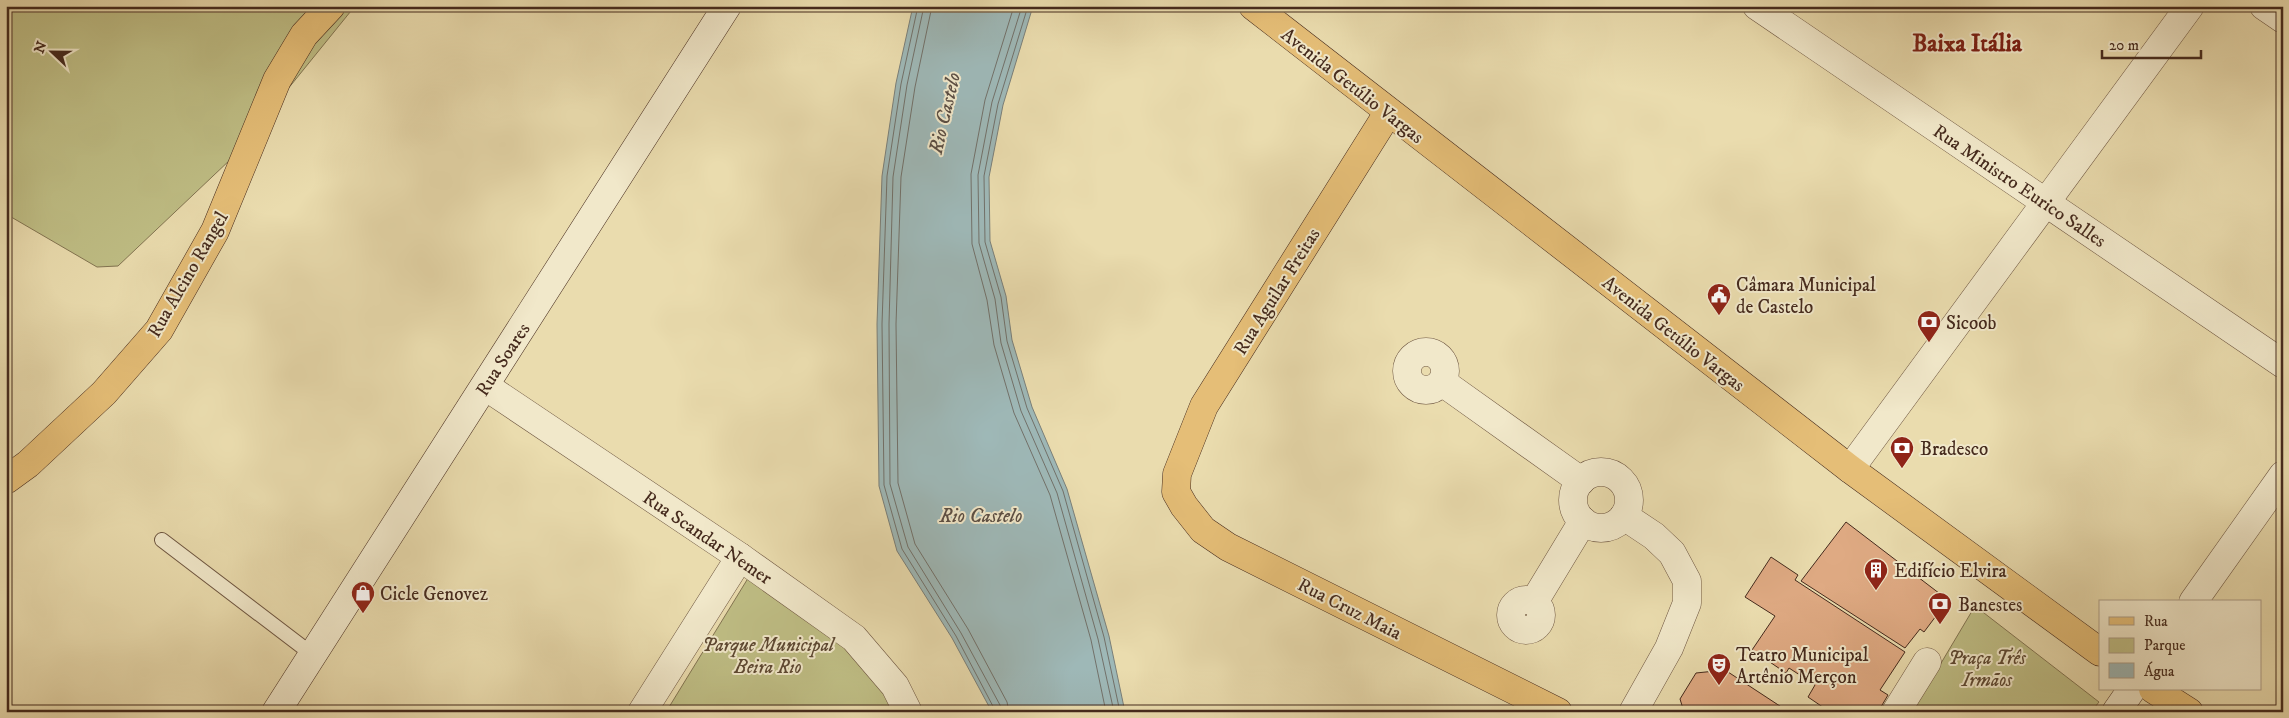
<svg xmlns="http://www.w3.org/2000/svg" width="2289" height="718" font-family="'IM FELL DW Pica',serif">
  <rect width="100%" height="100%" fill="#eadcae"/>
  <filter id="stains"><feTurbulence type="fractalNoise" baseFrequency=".004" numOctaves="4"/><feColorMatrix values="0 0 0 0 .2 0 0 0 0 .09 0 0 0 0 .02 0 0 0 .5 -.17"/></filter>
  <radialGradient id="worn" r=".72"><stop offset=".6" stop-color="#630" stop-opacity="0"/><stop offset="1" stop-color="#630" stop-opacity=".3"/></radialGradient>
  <g fill="#bfbe85" stroke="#827451">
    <path d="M6 6H355L232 158 118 266 97 267 6 214Z"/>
    <path d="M750 575 875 660 892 712H666Z"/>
    <path d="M1975 606 2099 702 2091 712H1912Z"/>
  </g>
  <path fill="#9eb8b7" stroke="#7a7f79" d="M913 6H1033L1003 105 989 177 990 241 1006 296 1012 340 1032 407 1067 489 1109 636 1125 712H992L952 638 897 551 879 486 877 324 882 176 896 83Z"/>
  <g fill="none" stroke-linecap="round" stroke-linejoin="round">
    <g stroke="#72716a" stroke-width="1">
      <path d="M918 6 901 84 887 176 882 324 884 485 902 549 956 636 996 712"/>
      <path d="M924 6 907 85 893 177 889 324 890 484 908 547 961 633 1000 705 1002 712"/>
      <path d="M932 6 915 87 901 177 896 324 898 483 915 544 968 629 1007 702 1009 712"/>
      <path d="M1014 6 985 100 971 174 972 244 987 300 994 345 1014 413 1050 495 1091 640 1106 712"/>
      <path d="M1022 6 992 102 978 175 979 243 995 299 1001 343 1021 411 1057 493 1098 639 1114 712"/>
      <path d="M1028 6 998 104 984 176 985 242 1001 297 1007 341 1027 408 1063 491 1104 637 1120 712"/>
    </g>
  </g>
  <g fill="#dfaa83" stroke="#452a1d">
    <path d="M1846 522 1948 600 1924 632 1920 629 1905 648 1801 581Z"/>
    <path d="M1771 557 1798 575 1795 580 1905 652 1880 690 1888 695 1878 712H1830L1808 697 1815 685 1789 668 1786 673 1752 650 1775 616 1745 597Z"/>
    <path d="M1725 670 1789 712H1684L1680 699 1696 673Z"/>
  </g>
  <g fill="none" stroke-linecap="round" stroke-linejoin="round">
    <g stroke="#6e5641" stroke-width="16">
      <path id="service" d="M162 540 313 655"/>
    </g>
    <g stroke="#6e5641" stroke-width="29">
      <g id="minor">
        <path d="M1757 6 2283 364"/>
        <path d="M2264 6 2283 19"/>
        <circle cx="1426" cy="371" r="19"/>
        <path d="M1442 382 1581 481"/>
        <path d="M485 386 740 557 854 638 895 686 908 712"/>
        <path d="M1850 469 2190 6"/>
        <circle cx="1601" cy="500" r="28"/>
        <path d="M1624 516 1654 536 1672 553 1687 581V603L1669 648 1633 712"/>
        <circle cx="1526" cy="615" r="15"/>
        <path d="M1534 602 1583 521"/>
        <path d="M2193 602 2283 475"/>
        <path d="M642 712 740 557"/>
        <path d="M1896 712 1927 662"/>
      </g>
    </g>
    <g stroke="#452a1d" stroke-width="29">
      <g id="secondary">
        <path d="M276 712 727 6"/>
        <path d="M2116 712 2132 689"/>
      </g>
    </g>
    <g stroke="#452a1d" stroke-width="29">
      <g id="primary">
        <path d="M1253 6 1850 469 2100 652"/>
        <path d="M1388 113 1204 406 1177 474 1176 492 1184 506 1203 530 1228 547 1558 712"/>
        <path d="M6 480 28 464 104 393 159 330 215 231 277 80 304 35 331 6"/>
        <path d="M2153 689 2189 712"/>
      </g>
    </g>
    <use href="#service" stroke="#f1e8ca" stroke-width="14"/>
    <use href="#minor" stroke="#f1e8ca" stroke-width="28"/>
    <use href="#secondary" stroke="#f1e8ca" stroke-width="28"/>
    <use href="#primary" stroke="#e5be77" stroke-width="28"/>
  </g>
  <defs>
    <g id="civic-pin" transform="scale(1.25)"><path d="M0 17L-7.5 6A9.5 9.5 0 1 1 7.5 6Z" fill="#8f2418" stroke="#f1e8ca"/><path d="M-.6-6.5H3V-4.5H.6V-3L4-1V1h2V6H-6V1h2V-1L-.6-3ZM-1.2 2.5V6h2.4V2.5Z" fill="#fff"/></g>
    <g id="bank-pin" transform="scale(1.25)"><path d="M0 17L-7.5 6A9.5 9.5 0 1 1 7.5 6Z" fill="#8f2418" stroke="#f1e8ca"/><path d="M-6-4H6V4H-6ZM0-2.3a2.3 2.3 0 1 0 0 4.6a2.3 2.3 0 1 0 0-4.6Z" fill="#fff"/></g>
    <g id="building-pin" transform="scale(1.25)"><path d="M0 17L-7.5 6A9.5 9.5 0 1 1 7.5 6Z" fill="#8f2418" stroke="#f1e8ca"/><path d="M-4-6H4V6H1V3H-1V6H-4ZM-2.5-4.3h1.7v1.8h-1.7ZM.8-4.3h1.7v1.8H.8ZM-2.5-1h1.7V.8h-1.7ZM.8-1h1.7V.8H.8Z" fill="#fff"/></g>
    <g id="shop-pin" transform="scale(1.25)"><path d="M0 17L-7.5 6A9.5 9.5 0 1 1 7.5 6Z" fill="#8f2418" stroke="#f1e8ca"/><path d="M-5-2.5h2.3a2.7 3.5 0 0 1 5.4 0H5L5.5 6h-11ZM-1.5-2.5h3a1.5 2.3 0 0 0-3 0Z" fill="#fff"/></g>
    <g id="theatre-pin" transform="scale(1.25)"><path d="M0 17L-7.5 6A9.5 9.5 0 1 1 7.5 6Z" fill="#8f2418" stroke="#f1e8ca"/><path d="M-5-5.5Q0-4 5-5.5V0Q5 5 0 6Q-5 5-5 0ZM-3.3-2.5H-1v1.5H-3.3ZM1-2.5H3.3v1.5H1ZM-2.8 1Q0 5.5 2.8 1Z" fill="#fff"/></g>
  </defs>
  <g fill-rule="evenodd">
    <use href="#civic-pin" x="1719" y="295"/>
    <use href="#bank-pin" x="1929" y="322"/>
    <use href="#bank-pin" x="1902" y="448"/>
    <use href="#building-pin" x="1876" y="570"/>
    <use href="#shop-pin" x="363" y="593"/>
    <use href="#bank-pin" x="1940" y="604"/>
    <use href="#theatre-pin" x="1719" y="665"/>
  </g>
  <g text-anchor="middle" stroke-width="4" stroke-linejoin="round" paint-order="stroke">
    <g font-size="19" fill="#452a1d" stroke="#f1e8ca">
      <text transform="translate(1353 85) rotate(38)" y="7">Avenida Getúlio Vargas</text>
      <text transform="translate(2020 185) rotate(34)" y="7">Rua Ministro Eurico Salles</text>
      <text transform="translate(187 274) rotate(-60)" y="7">Rua Alcino Rangel</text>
      <text transform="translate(1276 291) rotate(-58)" y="7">Rua Aguilar Freitas</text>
      <text transform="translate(1674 333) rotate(38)" y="7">Avenida Getúlio Vargas</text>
      <text transform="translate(502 359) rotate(-57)" y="7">Rua Soares</text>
      <text transform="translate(708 537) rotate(34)" y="7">Rua Scandar Nemer</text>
      <text transform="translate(1350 608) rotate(27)" y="7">Rua Cruz Maia</text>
    </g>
    <g font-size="19" fill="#452a1d" stroke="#f1e8ca" text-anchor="start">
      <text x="1736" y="291">Câmara Municipal<tspan x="1736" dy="22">de Castelo</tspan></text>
      <text x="1946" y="329">Sicoob</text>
      <text x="1920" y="455">Bradesco</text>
      <text x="1894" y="577">Edifício Elvira</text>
      <text x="380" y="600">Cicle Genovez</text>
      <text x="1958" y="611">Banestes</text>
      <text x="1736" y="661">Teatro Municipal<tspan x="1736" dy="22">Artênio Merçon</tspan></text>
    </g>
    <g font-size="19" font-style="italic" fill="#5d4832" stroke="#f1e8ca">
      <text x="768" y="651">Parque Municipal<tspan x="768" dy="22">Beira Rio</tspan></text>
      <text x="1987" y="664">Praça Três<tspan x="1987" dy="22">Irmãos</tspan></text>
    </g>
    <g font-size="20" font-style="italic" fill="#5b4e44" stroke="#f1e8ca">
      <text transform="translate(944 113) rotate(-77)" y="7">Rio Castelo</text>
      <text x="981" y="522">Rio Castelo</text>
    </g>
    <g font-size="24" font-weight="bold" fill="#7a1f14" stroke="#f1e8ca">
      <text x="1967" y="51">Baixa Itália</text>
    </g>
  </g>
  <rect width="2289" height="718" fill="none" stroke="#eadcae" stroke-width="25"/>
  <rect x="8" y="8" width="2274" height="703" fill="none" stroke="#452a1d" stroke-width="2.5"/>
  <rect x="12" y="12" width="2264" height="693" fill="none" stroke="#452a1d"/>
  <rect x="2099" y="600" width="162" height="90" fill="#f1e8ca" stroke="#ac9c85"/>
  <rect x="2109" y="617" width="25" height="8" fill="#e5be77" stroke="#ac9c85"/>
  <text x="2144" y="626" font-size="15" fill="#452a1d">Rua</text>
  <rect x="2109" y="638" width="25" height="15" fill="#bfbe85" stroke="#ac9c85"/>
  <text x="2144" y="650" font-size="15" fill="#452a1d">Parque</text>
  <rect x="2109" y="663" width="25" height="15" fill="#9eb8b7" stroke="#ac9c85"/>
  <text x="2144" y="676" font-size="15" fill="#452a1d">Água</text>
  <g transform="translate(52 52) rotate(292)" stroke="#f1e8ca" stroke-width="4" paint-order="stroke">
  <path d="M0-4L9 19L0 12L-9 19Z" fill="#452a1d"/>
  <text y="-8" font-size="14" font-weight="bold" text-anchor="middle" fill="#452a1d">N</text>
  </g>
  <path d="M2102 50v8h99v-8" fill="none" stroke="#452a1d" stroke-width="2.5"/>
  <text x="2109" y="50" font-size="15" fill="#452a1d" stroke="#f1e8ca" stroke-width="4" paint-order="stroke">20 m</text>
  <rect width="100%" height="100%" filter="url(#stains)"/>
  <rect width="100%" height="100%" fill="url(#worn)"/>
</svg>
